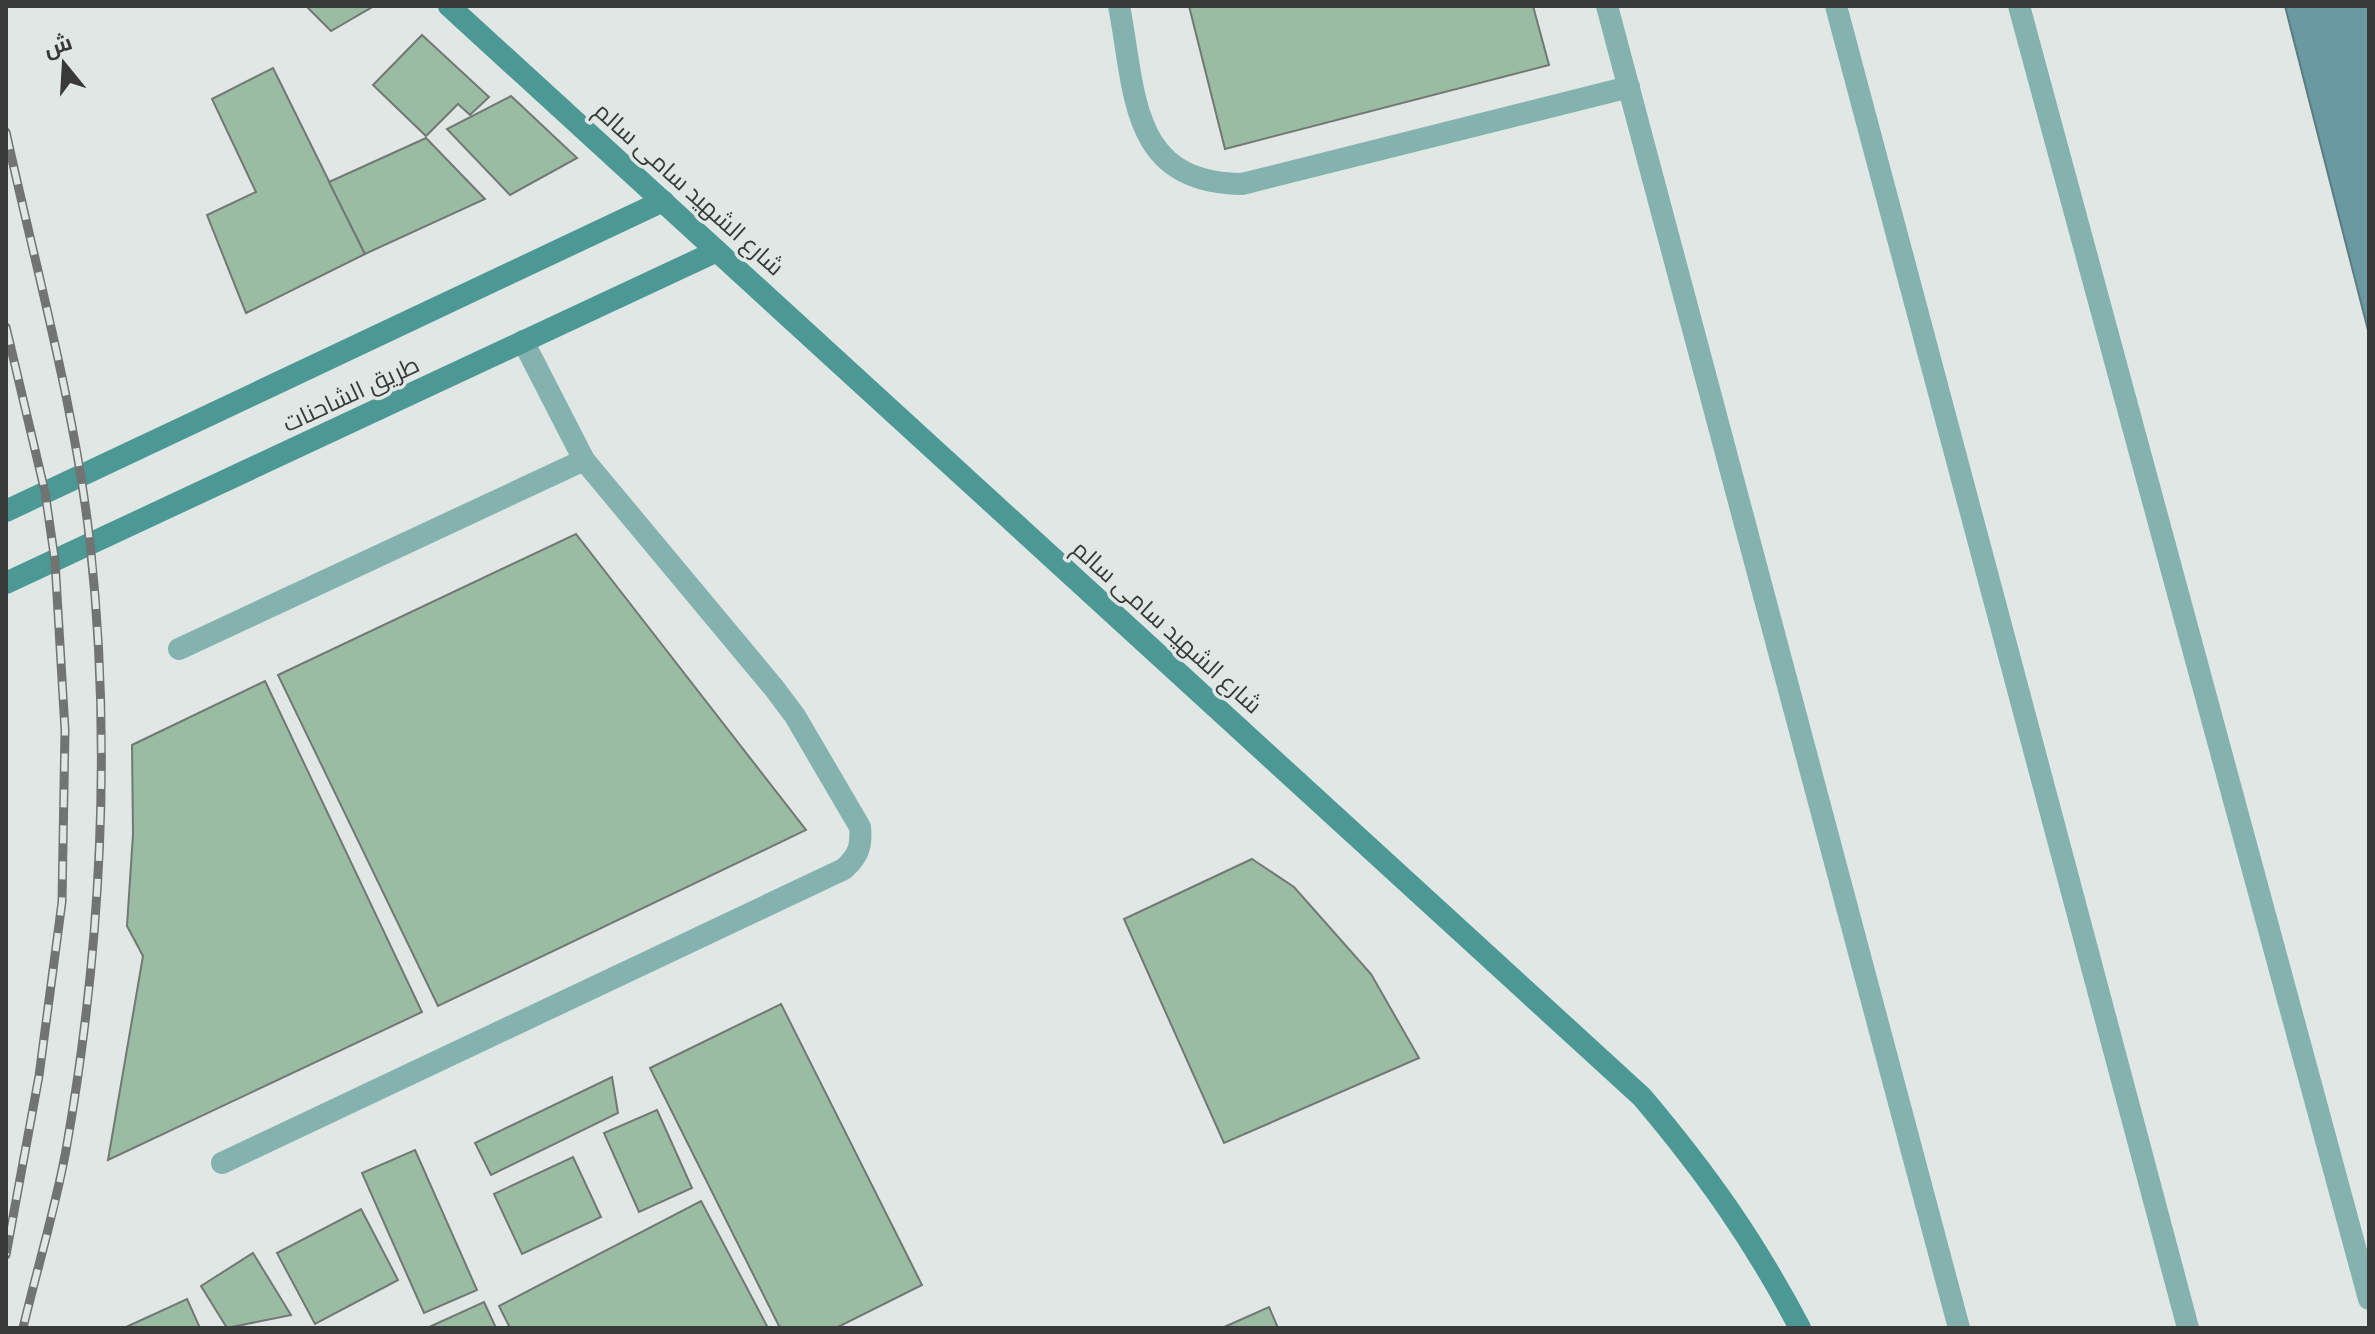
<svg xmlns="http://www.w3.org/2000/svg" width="2375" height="1334" font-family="Cabin,Cairo,sans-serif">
  <rect width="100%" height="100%" fill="#e0e7e4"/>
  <path fill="#6b99a2" stroke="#5b7c82" stroke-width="2" d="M2285 6H2369V334Z"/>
  <g fill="#9abca3" stroke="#727874" stroke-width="2">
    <path d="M306 6H374L331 31Z"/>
    <path d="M1189 6H1533L1549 65 1225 149Z"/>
    <path d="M422 35 489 97 470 115 458 104 426 136 373 85Z"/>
    <path d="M273 68 365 254 246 313 207 215 256 192 212 99Z"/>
    <path d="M511 96 577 158 510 195 447 129Z"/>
    <path d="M426 138 485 199 365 254 329 182Z"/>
    <path d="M576 534 806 830 438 1006 278 675Z"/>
    <path d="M265 681 422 1012 108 1160 143 956 127 926 133 834 132 745Z"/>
    <path d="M1252 859 1294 887 1371 974 1419 1058 1224 1143 1124 919Z"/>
    <path d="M781 1004 922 1285 836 1328H780L650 1068Z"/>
    <path d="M612 1077 618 1113 491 1175 475 1143Z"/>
    <path d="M657 1110 692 1188 639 1212 604 1133Z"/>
    <path d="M415 1150 477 1290 424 1313 362 1173Z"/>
    <path d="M573 1157 601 1217 522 1254 494 1194Z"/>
    <path d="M701 1201 768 1328H510L499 1306Z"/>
    <path d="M361 1209 398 1280 315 1324 277 1253Z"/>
    <path d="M253 1253 291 1315 227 1328 201 1286Z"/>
    <path d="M187 1299 200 1328H124Z"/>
    <path d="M484 1302 496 1328H427Z"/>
    <path d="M1269 1307 1278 1328H1222Z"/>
  </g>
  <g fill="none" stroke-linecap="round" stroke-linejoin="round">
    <g stroke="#83b2af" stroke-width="22">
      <path d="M1119 6C1136 93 1129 183 1242 184L1629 87"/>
      <path d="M1607 6 1959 1328"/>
      <path d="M1836 6 2188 1328"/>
      <path d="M2019 6 2369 1299"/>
    </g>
    <g stroke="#83b2af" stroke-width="22">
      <path d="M179 649 584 460"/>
      <path d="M222 1163 844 869C858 856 862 847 860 827L795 716 774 688 584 460 523 341"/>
    </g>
    <g stroke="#4c9895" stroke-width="22">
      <path d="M449 6 1642 1097C1707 1174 1753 1239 1800 1328"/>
      <path d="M6 511 663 201"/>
      <path d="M6 583 717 251"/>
    </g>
    <g stroke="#707473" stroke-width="9">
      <g id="rail">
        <path d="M6 132C35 266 75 407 90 543 112 744 101 952 66 1150 55 1210 37 1269 23 1328"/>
        <path d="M6 327 45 492 55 561 65 730 62 902 39 1076 6 1255"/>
      </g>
    </g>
    <use href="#rail" stroke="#e0e7e4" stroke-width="6" stroke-dasharray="18" stroke-linecap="butt"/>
  </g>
  <g text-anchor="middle" stroke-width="7" stroke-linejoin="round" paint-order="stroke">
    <g font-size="24" fill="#373a39" stroke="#e0e7e4">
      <text transform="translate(689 189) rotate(42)" y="8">شارع الشهيد سامى سالم</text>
      <text transform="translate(351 394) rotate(-25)" y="8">طريق الشاحنات</text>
      <text transform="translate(1167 627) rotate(42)" y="8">شارع الشهيد سامى سالم</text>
    </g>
  </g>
  <rect width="2375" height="1334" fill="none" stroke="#373a39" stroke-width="16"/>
  <g transform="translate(64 64) rotate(342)" stroke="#e0e7e4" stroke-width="6" paint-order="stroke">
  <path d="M0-6L14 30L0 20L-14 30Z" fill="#373a39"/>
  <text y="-12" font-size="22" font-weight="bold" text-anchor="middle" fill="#373a39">ش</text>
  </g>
</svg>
